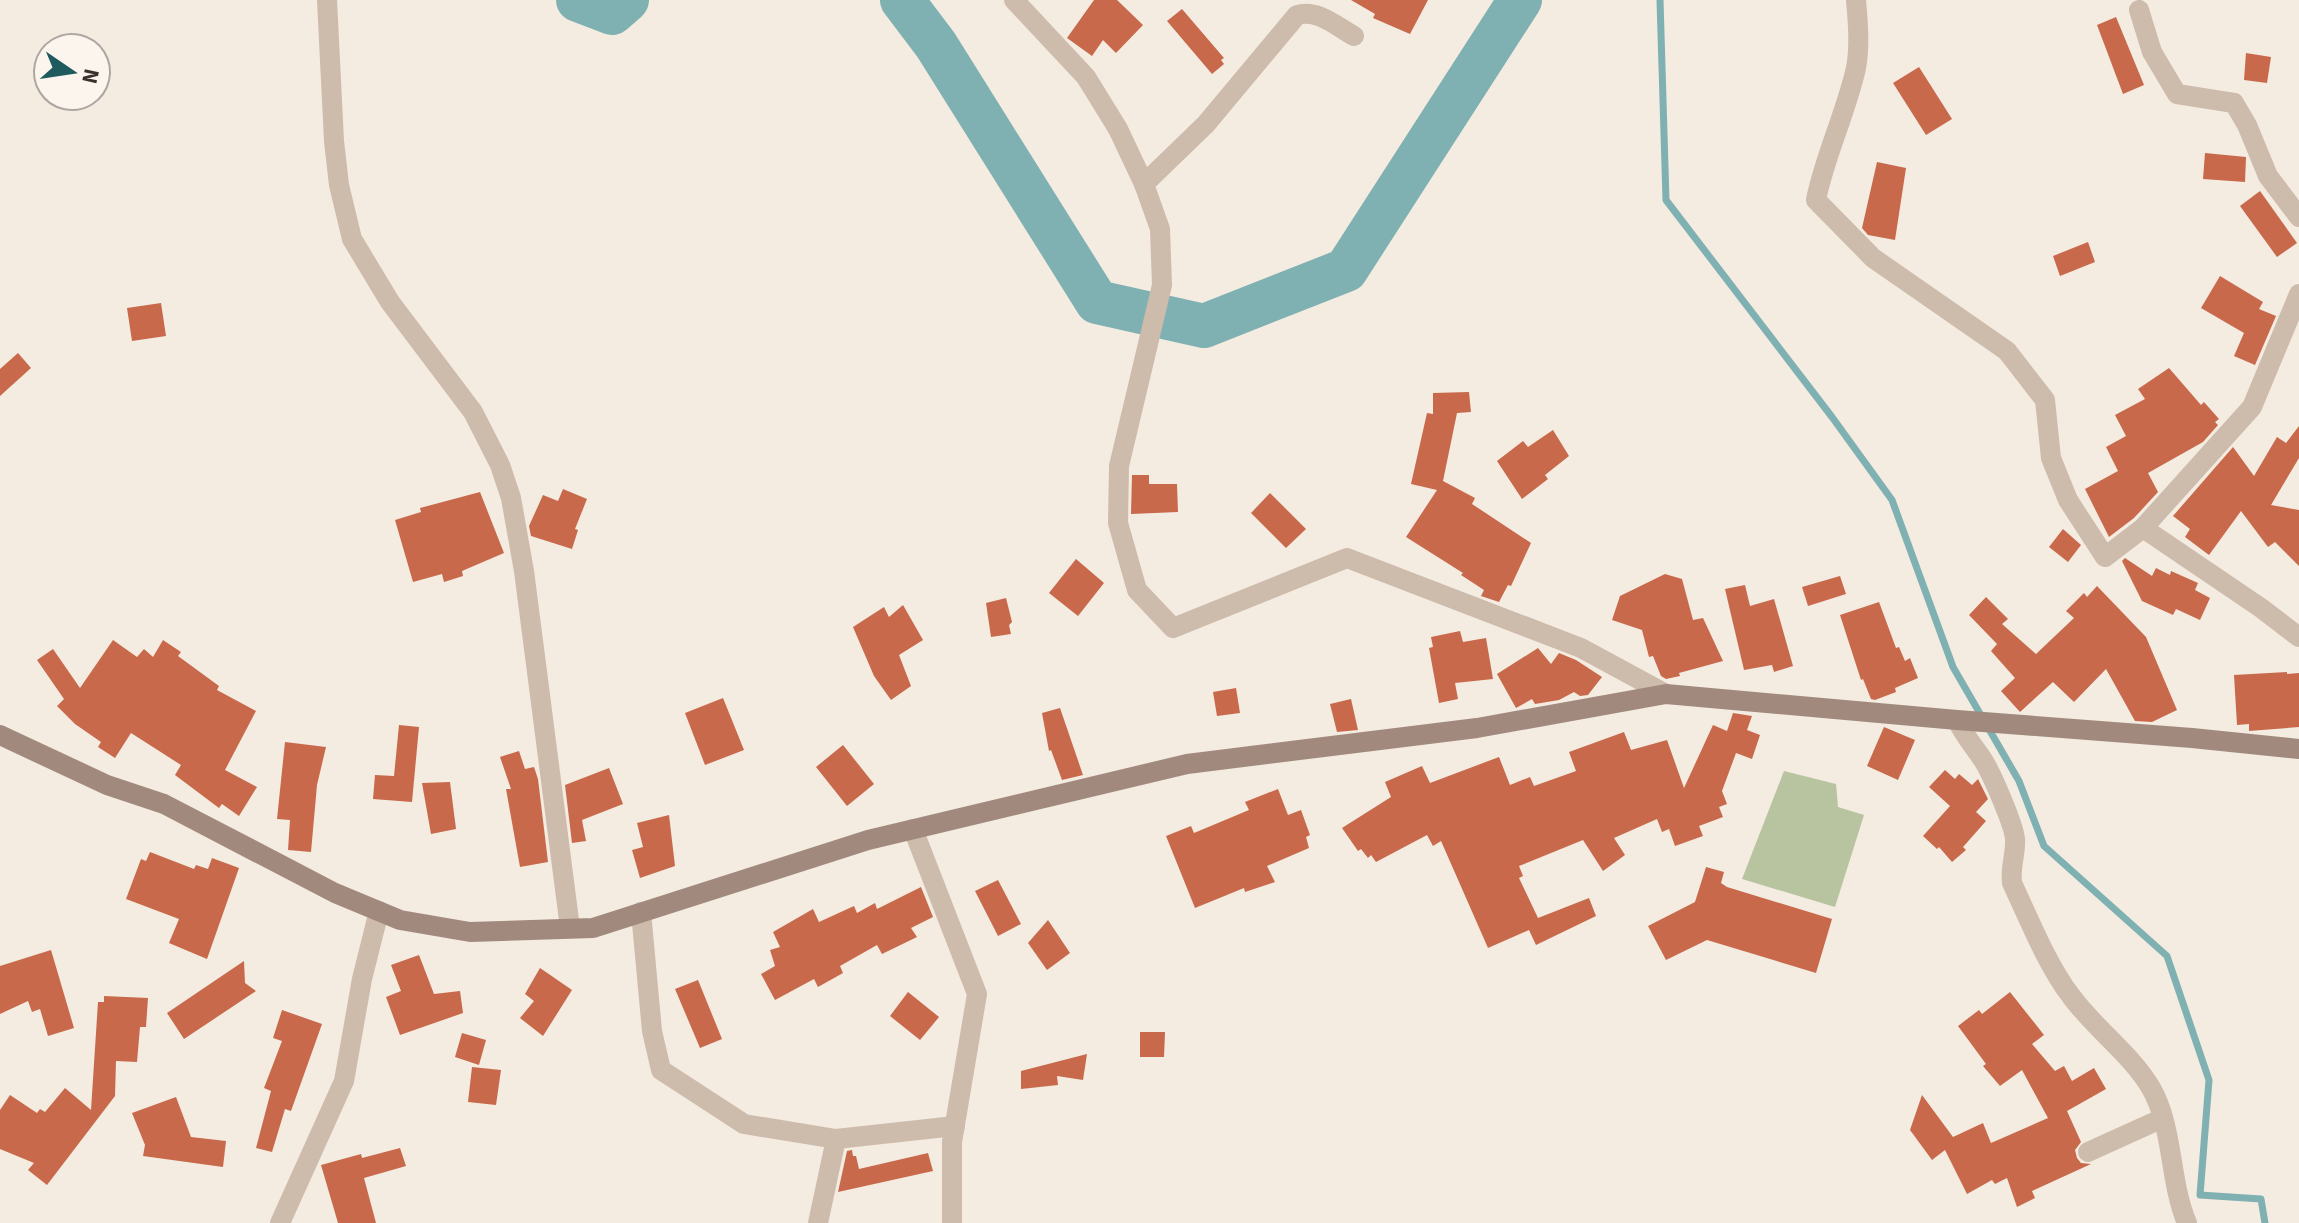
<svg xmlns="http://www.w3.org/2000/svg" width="2299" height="1223" font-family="'Source Sans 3',sans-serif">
  <rect width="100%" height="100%" fill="#f4ebe1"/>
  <path fill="#b8c4a0" d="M1784 771 1836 784 1838 807 1864 815 1835 907 1742 879Z"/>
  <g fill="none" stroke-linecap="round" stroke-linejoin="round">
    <path stroke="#7fb0b2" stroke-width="7" d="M1660 0 1666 200 1832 417 1892 500 1953 667 2019 781 2044 846 2167 956 2209 1080 2200 1195 2261 1199 2265 1223"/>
    <g stroke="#7fb0b2" stroke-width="44">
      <path d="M578 0 612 13 627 0"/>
      <path d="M902 0 936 45 1097 302 1204 326 1346 270 1520 0"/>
    </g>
  </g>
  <g fill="#c8694b">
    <path d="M1094 0H1117L1143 25 1116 53 1103 40 1092 56 1067 38Z"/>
    <path d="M1351 0H1428L1410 34 1373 18 1375 14Z"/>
    <path d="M1182 9 1224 58 1221 60 1224 64 1212 74 1167 21Z"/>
    <path d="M2116 17 2144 85 2123 94 2097 25Z"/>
    <path d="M2246 53 2271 57 2267 83 2244 80Z"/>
    <path d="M1919 67 1952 119 1926 135 1893 83Z"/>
    <path d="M2205 153 2246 157 2245 182 2203 179Z"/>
    <path d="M1877 162 1906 168 1895 240 1868 235 1862 228Z"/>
    <path d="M2260 191 2297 243 2277 257 2240 206Z"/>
    <path d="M2088 242 2095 262 2060 276 2053 256Z"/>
    <path d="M2220 276 2263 302 2259 309 2276 316 2255 365 2234 356 2244 333 2201 308Z"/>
    <path d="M161 303 166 336 132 341 127 308Z"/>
    <path d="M18 353 31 368 0 396V369Z"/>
    <path d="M2169 368 2201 405 2204 402 2219 419 2215 422 2218 425 2203 442 2148 473 2158 492 2134 518 2109 537 2085 489 2118 471 2106 447 2126 436 2115 415 2145 399 2138 389Z"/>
    <path d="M1469 392 1471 412 1457 413 1443 481 1475 498 1472 504 1531 543 1511 586 1508 585 1499 602 1481 596 1484 590 1461 575 1463 573 1406 537 1437 490 1411 484 1427 413 1433 414V393Z"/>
    <path d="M2299 426V458L2271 505 2299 510V566L2275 542 2268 547 2241 511 2209 555 2185 537 2190 529 2173 516 2233 447 2254 476 2277 437 2286 443Z"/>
    <path d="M1553 430 1569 456 1545 475 1548 479 1522 499 1497 461 1523 441 1528 447Z"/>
    <path d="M1132 475H1149V484H1177L1178 512 1131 514Z"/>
    <path d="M563 489 587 499 575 529 578 530 572 549 531 536 529 526 543 495 558 501Z"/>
    <path d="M480 492 504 553 462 571 463 576 444 582 442 574 413 582 395 520 421 512 420 508Z"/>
    <path d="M1270 493 1306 529 1286 548 1251 513Z"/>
    <path d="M2063 529 2081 545 2068 562 2049 547Z"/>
    <path d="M2125 558 2152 576 2156 568 2170 575 2171 571 2198 583 2195 590 2210 598 2200 620 2176 609 2173 615 2142 601 2122 561Z"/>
    <path d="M1076 559 1104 583 1078 616 1049 593Z"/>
    <path d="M1665 574 1682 579 1693 620 1703 618 1723 661 1679 673 1680 676 1666 679 1661 676 1653 656 1649 657 1642 630 1612 620 1620 596Z"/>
    <path d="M1840 576 1846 594 1808 606 1802 587Z"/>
    <path d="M1745 585 1750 606 1774 599 1793 666 1774 672 1772 665 1744 670 1725 589Z"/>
    <path d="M2097 586 2146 637 2177 710 2152 722 2135 721 2106 669 2074 702 2053 682 2020 712 2001 691 2015 678 1991 651 1997 644 1969 615 1986 597 2008 619 2002 624 2036 654 2074 618 2066 611 2084 593 2087 597Z"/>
    <path d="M1006 598 1012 622 1009 625 1011 634 991 637 986 603Z"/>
    <path d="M1879 602 1896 648 1899 647 1905 661 1910 658 1918 678 1895 688 1896 692 1875 700 1871 699 1863 679 1861 680 1840 615Z"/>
    <path d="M903 605 923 640 899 655 911 686 891 700 874 676 853 627 884 607 889 617Z"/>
    <path d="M1460 631 1463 642 1486 638 1493 679 1455 683 1458 699 1439 703 1429 648 1433 647 1431 637Z"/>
    <path d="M113 640 137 657 144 649 153 657 163 640 181 652 178 656 219 686 217 690 256 711 225 770 257 787 239 816 222 804 219 808 175 775 181 765 131 733 115 758 98 747 101 742 75 724 57 706 64 699 37 660 53 649 80 688Z"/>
    <path d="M1538 648 1551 664 1559 653 1576 660 1602 677 1588 695 1580 696 1574 692 1559 700 1535 704 1532 699 1516 708 1497 674Z"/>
    <path d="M2287 672V674L2299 673V727L2249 731V724L2237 725 2234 675Z"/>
    <path d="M1236 688 1240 713 1217 716 1213 692Z"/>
    <path d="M723 698 744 750 705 765 685 713Z"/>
    <path d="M1351 699 1358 730 1337 732 1330 704Z"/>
    <path d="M1060 708 1083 775 1062 780 1051 750 1049 751 1042 713Z"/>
    <path d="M1733 713 1752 716 1747 730 1760 735 1752 759 1736 753 1722 791 1727 804 1719 807 1723 817 1699 826 1703 836 1675 846 1669 829 1662 832 1657 819 1614 838 1625 855 1603 871 1583 840 1519 866 1523 876 1519 878 1538 918 1589 898 1596 916 1536 945 1529 930 1488 948 1441 841 1433 846 1427 835 1376 862 1371 855 1368 858 1361 849 1358 851 1342 828 1391 797 1385 782 1422 766 1430 783 1499 757 1510 785 1530 777 1534 786 1576 771 1569 752 1624 732 1631 750 1667 740 1684 788 1713 725 1727 731Z"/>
    <path d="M399 725 419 727 412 802 373 799 375 775 394 776Z"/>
    <path d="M1884 727 1915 740 1898 780 1867 766Z"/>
    <path d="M285 742 326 747 317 785 311 852 288 850 290 820 277 819Z"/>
    <path d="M843 745 874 784 847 806 816 767Z"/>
    <path d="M519 751 525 769 534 767 538 779 548 862 520 867 506 789H511L500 757Z"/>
    <path d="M609 768 623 804 582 820 586 841 572 843 565 785Z"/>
    <path d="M1945 770 1955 779 1959 774 1972 785 1978 779 1988 799 1976 812 1986 821 1963 847 1966 850 1952 862 1939 847 1937 849 1923 836 1950 806 1929 787Z"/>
    <path d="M450 782 456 829 431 834 422 783Z"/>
    <path d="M1278 789 1288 815 1301 810 1310 835 1306 837 1309 848 1267 866 1275 882 1245 892 1244 888 1195 908 1166 836 1191 826 1194 833 1249 810 1245 802Z"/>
    <path d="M669 815 675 866 640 878 632 850 643 847 637 823Z"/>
    <path d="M150 852 194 869 196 865 208 869 212 858 239 868 207 959 169 943 179 919 126 899 141 859 146 861Z"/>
    <path d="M1706 867 1724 872 1721 883 1727 887 1832 919 1816 973 1707 940 1666 960 1648 926 1695 902Z"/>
    <path d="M998 880 1021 924 998 936 975 891Z"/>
    <path d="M921 887 933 917 911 928 917 937 882 954 877 945 840 966 843 973 818 987 814 979 775 1000 761 974 775 966 770 950 780 947 773 932 813 909 819 922 854 906 857 913 875 903 877 909Z"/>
    <path d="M1048 920 1070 953 1047 970 1028 943Z"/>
    <path d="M51 950 74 1028 48 1036 40 1009 32 1012 28 1001 0 1014V966Z"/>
    <path d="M419 955 434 994 460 991 463 1013 400 1035 386 997 401 991 391 965Z"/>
    <path d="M244 961 245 983 256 991 184 1039 167 1013Z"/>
    <path d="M540 968 572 990 543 1036 520 1018 534 1001 525 994Z"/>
    <path d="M698 980 722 1039 700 1048 675 989Z"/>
    <path d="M908 992 939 1017 920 1040 890 1016Z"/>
    <path d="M2010 992 2044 1035 2032 1044 2055 1071 2064 1066 2072 1081 2094 1068 2106 1089 2067 1111 2081 1142 2075 1150 2077 1158 2081 1163 2091 1164 2032 1191 2035 1198 2017 1207 2007 1178 1995 1184 1992 1180 1967 1194 1945 1150 1932 1160 1910 1130 1922 1095 1953 1137 1983 1123 1991 1143 2048 1118 2022 1070 2000 1086 1983 1066 1986 1064 1958 1026 1979 1010 1982 1014Z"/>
    <path d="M104 996 148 998 146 1027H140L137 1062 116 1061 115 1096 47 1185 28 1170 34 1163 0 1149V1110L10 1095 37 1113 40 1109 45 1112 65 1088 91 1110 98 1002H104Z"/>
    <path d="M282 1010 322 1024 291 1111 285 1109 272 1152 256 1148 271 1091 264 1088 282 1041 273 1038Z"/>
    <path d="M1140 1032H1165L1164 1057H1140Z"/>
    <path d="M462 1033 486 1040 479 1065 455 1057Z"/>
    <path d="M1087 1054 1083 1080 1057 1076 1058 1085 1021 1089V1071Z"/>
    <path d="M472 1067 501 1070 496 1105 468 1102Z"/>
    <path d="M176 1097 191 1137 226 1141 223 1167 143 1156 145 1145 132 1113Z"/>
    <path d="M400 1148 406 1166 364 1178 376 1223H338L321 1165 361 1154 362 1158Z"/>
    <path d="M852 1150 853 1156H856L859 1169 928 1153 933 1171 838 1192 847 1151Z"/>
  </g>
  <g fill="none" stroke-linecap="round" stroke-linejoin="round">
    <g stroke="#cdbbac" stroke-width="20">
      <path d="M327 0 334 141 339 185 352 239 390 302 473 412 500 465 511 498 524 571 570 928"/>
      <path d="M1014 0 1086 77 1118 129 1144 184 1160 229 1162 285 1119 466 1118 523 1137 590 1173 628 1347 558 1581 648 1666 694"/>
      <path d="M1856 0C1858 22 1860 46 1856 68 1846 113 1825 155 1816 200L1873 258 2007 351 2045 400 2051 458 2068 500 2105 557 2143 528 2252 407 2299 294"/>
      <path d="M2139 10 2152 52 2177 94 2234 103 2247 125 2268 176 2299 217"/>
      <path d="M1144 184 1206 124 1297 15C1318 9 1336 26 1354 36"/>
      <path d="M2143 528 2261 608 2299 637"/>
      <path d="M1957 720C1964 735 1972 744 1981 757 1990 769 2014 825 2015 839 2016 854 2010 866 2012 883 2029 919 2047 965 2071 996 2095 1029 2130 1053 2151 1088 2174 1128 2169 1181 2187 1223"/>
      <path d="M913 829 977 994 952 1142V1223"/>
      <path d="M641 912 652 1031 661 1070 744 1124 836 1139"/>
      <path d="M2088 1152 2163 1118"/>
      <path d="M280 1223 344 1081 362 979 379 911"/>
      <path d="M818 1223 836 1139 955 1126"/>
    </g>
    <path stroke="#a18a7d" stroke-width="20" d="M0 735 107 785 164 804 335 893 400 920 470 932 593 928 868 840 1187 764 1477 728 1666 694 1957 720 2192 738 2299 749"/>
  </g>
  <g transform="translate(72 72) rotate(103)"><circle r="38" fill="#fbf5ee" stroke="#aea6a0" stroke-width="2"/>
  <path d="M0-6L14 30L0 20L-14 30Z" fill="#1f5a5e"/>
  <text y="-12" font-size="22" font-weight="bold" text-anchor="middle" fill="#3b302b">N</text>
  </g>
</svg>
